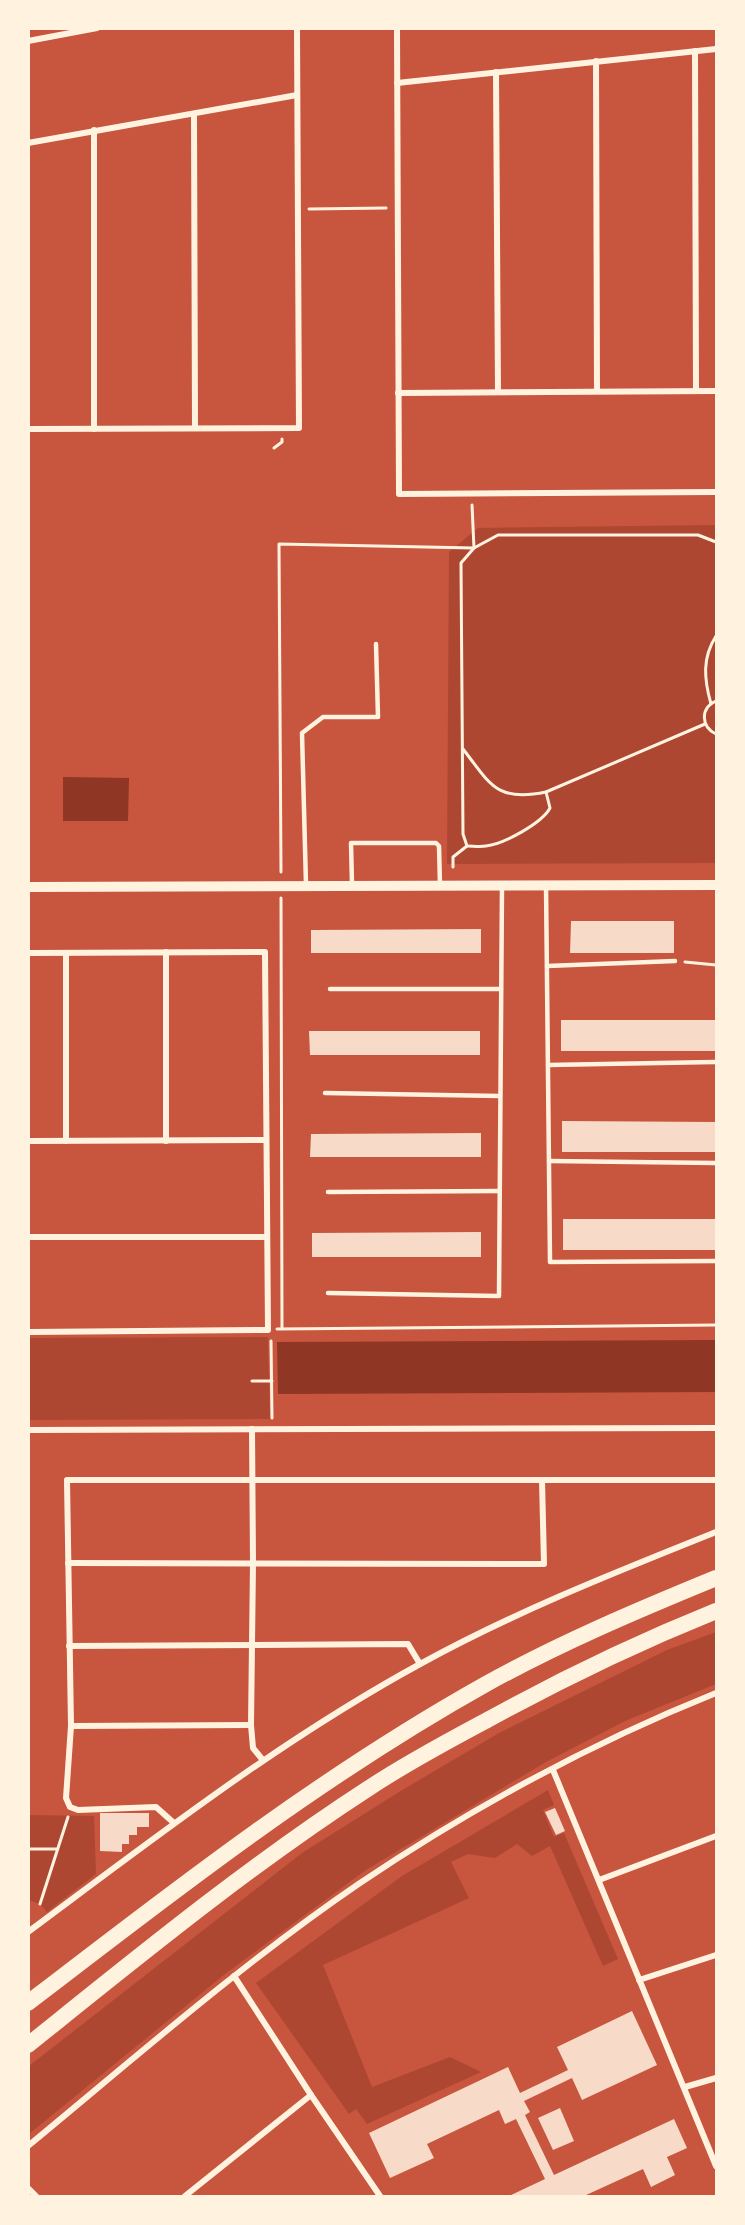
<svg xmlns="http://www.w3.org/2000/svg" width="745" height="2225" font-family="'Crimson Pro',serif">
  <rect width="100%" height="100%" fill="#c8553d"/>
  <g fill="#ae4732">
    <path d="M716 525V863L447 864 449 552 478 528Z"/>
    <path d="M268 1337 270 1419 29 1420 28 1338Z"/>
    <path d="M716 1632V1684L625 1721 546 1762 366 1870 225 1974 29 2134V2066L302 1853 399 1792 499 1733 667 1650Z"/>
    <path d="M548 1790 554 1805 543 1810 554 1837 564 1833 618 1959 603 1966 550 1846 532 1856 517 1844 495 1858 468 1854 451 1862 469 1898 323 1965 372 2087 450 2057 481 2072 367 2124 356 2109 349 2114 256 1983 402 1876Z"/>
    <path d="M28 1815 94 1816 96 1874 47 1912 40 1904 29 1900Z"/>
  </g>
  <g fill="#8f3625">
    <path d="M63 777 129 778 128 821H63Z"/>
    <path d="M716 1340V1392L278 1394 277 1342Z"/>
  </g>
  <g fill="#f7dbc8">
    <path d="M571 921H674V953H570Z"/>
    <path d="M481 929V953H311V930Z"/>
    <rect x="561" y="1020" width="155" height="31"/>
    <path d="M309 1031H480V1055H310Z"/>
    <path d="M562 1121 716 1122V1152H562Z"/>
    <path d="M481 1133V1157H310L311 1134Z"/>
    <rect x="563" y="1219" width="153" height="31"/>
    <path d="M481 1232V1257H312V1233Z"/>
    <path d="M555 1808 565 1831 556 1835 545 1812Z"/>
    <path d="M100 1813H149V1827H137V1835H129V1844H122V1852L100 1851Z"/>
    <path d="M632 2011 657 2065 582 2100 572 2078 524 2101 530 2112 525 2115 554 2175 674 2119 687 2148 667 2157 675 2175 651 2187 643 2169 584 2196H509L545 2179 516 2119 505 2124 499 2110 427 2144 434 2158 390 2178 369 2133 508 2067 520 2093 568 2070 557 2047Z"/>
    <path d="M560 2108 574 2141 553 2150 538 2118Z"/>
  </g>
  <g fill="none" stroke-linecap="round" stroke-linejoin="round">
    <g stroke="#fff3e0" stroke-width="3">
      <path d="M309 209 386 208"/>
      <path d="M274 448 282 442V439"/>
      <path d="M472 505 474 548"/>
      <path d="M716 701C700 708 701 727 716 734"/>
      <path d="M711 704C704 679 702 658 716 636"/>
      <path d="M463 749C491 785 496 802 546 792L705 724"/>
      <path d="M467 846C473 846 480 847 486 846 504 844 542 823 550 808L546 792"/>
      <path d="M453 867V857L467 846 463 834 461 563 474 548 498 535H698L716 542"/>
      <path d="M281 872 279 544 474 548"/>
      <path d="M281 898 282 1328"/>
      <path d="M685 962 716 965"/>
      <path d="M277 1329 716 1325"/>
      <path d="M271 1341 272 1418"/>
      <path d="M252 1381H272"/>
      <path d="M28 1849H57"/>
      <path d="M40 1904 68 1817"/>
    </g>
    <g stroke="#fff3e0" stroke-width="4.5">
      <path d="M306 885 302 733 323 717H378L376 644"/>
      <path d="M352 885 351 843H436L439 846 440 886"/>
      <path d="M546 885 550 1262 716 1261"/>
      <path d="M547 966 675 961"/>
      <path d="M330 989H501"/>
      <path d="M548 1065 715 1062"/>
      <path d="M325 1093 500 1096"/>
      <path d="M549 1161 716 1163"/>
      <path d="M328 1192 499 1191"/>
      <path d="M328 1293 499 1296 502 886"/>
    </g>
    <g stroke="#fff3e0" stroke-width="6">
      <path d="M397 28 399 494 716 492"/>
      <path d="M28 41 97 28"/>
      <path d="M695 51 696 391"/>
      <path d="M596 61 597 391"/>
      <path d="M496 72 498 392"/>
      <path d="M397 83 716 49"/>
      <path d="M194 114 195 428"/>
      <path d="M94 130V429"/>
      <path d="M28 143 297 95"/>
      <path d="M398 393 716 391"/>
      <path d="M28 429 299 428 297 28"/>
      <path d="M28 953 265 952 268 1330 28 1332"/>
      <path d="M28 1141 265 1140"/>
      <path d="M66 1141V953"/>
      <path d="M166 1141V952"/>
      <path d="M28 1237H266"/>
      <path d="M252 1429 253 1563 251 1725 253 1748 262 1759"/>
      <path d="M28 1430 716 1428"/>
      <path d="M68 1563 544 1564 542 1480"/>
      <path d="M69 1646 408 1644 420 1664"/>
      <path d="M71 1726 251 1725"/>
      <path d="M553 1770 716 2166"/>
      <path d="M174 1823 156 1807 78 1810 70 1807 66 1798 71 1726 67 1480H716"/>
      <path d="M599 1880 716 1836"/>
      <path d="M28 1932C156 1837 282 1739 422 1663 517 1611 616 1572 716 1532"/>
      <path d="M234 1976 311 2095 380 2196"/>
      <path d="M639 1980 716 1955"/>
      <path d="M685 2087 716 2078"/>
      <path d="M28 2146C137 2056 244 1962 360 1883 470 1809 594 1742 716 1693"/>
      <path d="M28 2188 36 2196"/>
      <path d="M185 2196 311 2095"/>
    </g>
    <path stroke="#fff3e0" stroke-width="10" d="M28 887 716 885"/>
    <g stroke="#fff3e0" stroke-width="16">
      <path d="M28 2003C176 1889 323 1775 486 1684 560 1643 638 1610 716 1578"/>
      <path d="M28 2045C139 1956 250 1865 369 1788 408 1762 450 1740 491 1718 564 1678 639 1642 716 1611"/>
    </g>
  </g>
  <rect width="745" height="2225" fill="none" stroke="#fff3e0" stroke-width="60"/>
</svg>
